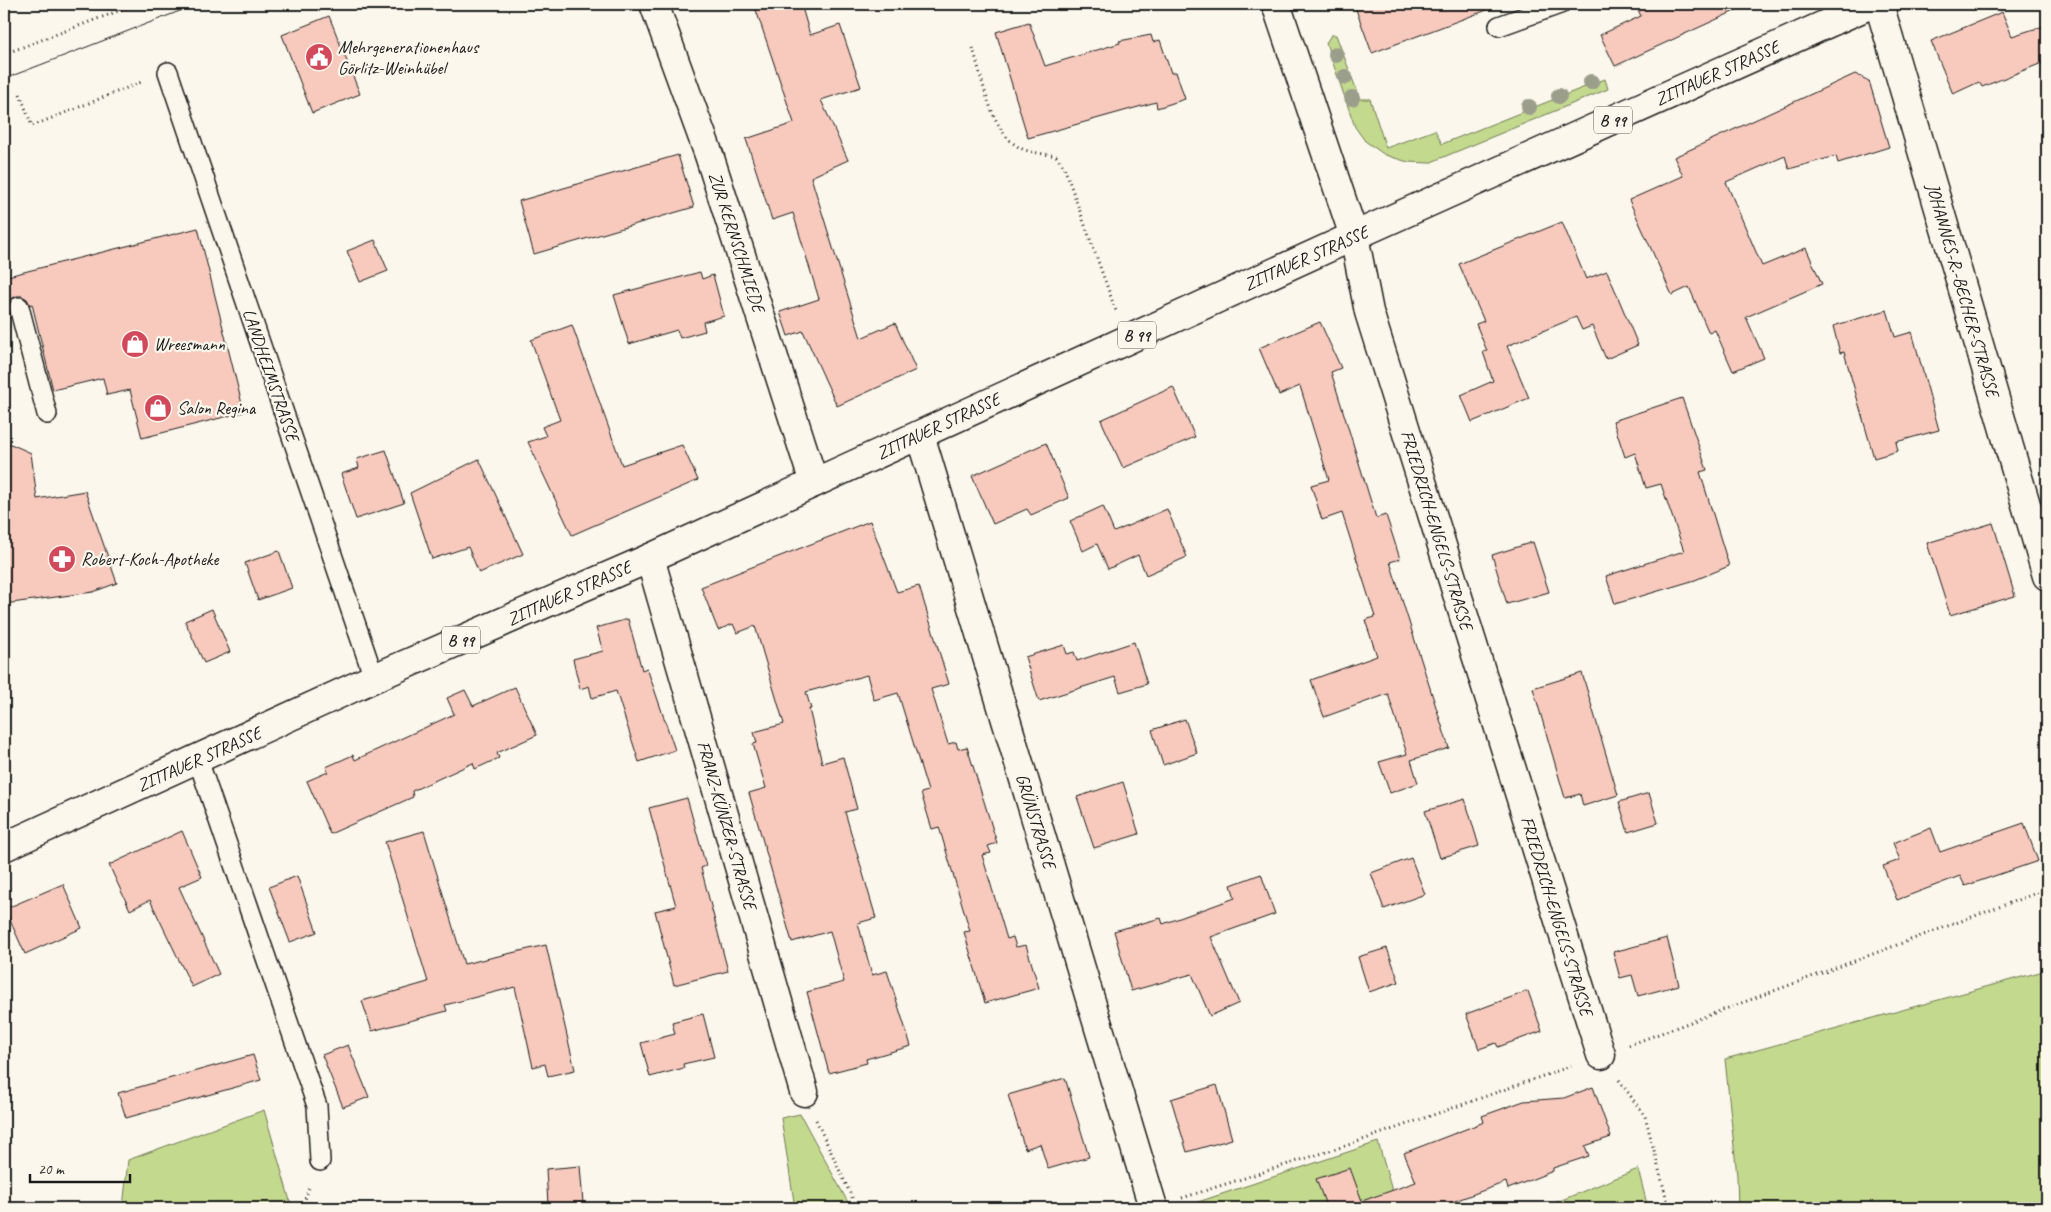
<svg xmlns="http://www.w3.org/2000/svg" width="2051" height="1212" font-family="Caveat,sans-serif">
  <rect width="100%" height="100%" fill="#fbf7ec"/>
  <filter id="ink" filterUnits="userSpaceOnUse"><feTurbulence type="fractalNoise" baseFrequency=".02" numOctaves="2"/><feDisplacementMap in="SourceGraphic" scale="10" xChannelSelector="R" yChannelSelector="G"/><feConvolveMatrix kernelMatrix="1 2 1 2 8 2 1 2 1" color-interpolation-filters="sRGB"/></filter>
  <g filter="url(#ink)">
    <g fill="#c3d98e" stroke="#707a55">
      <path d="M1331 35H1336L1360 99H1370L1386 148 1435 130 1442 144 1605 79 1608 89 1429 163 1408 162 1385 155 1365 141 1355 127 1326 43Z"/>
      <path d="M2047 970V1208H1738L1737 1176 1725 1059Z"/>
      <path d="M264 1110 292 1208H123L128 1160Z"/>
      <path d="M800 1114 851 1208H795L781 1118Z"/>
      <path d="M1378 1142 1397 1208H1180Z"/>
      <path d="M1638 1169 1648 1208H1542Z"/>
    </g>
    <g fill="#f8c9bd" stroke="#1c1c1c">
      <path d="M754 4H801L810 35 840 25 861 87 821 100 848 160 811 177 861 338 895 323 916 370 837 406 803 331 788 336 780 312 819 299 793 213 772 220 746 139 794 123Z"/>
      <path d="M1354 4H1495V7L1372 53Z"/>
      <path d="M1635 4H1750L1615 66 1600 35 1641 16Z"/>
      <path d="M2002 12 2012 36 2047 25V61L1982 87 1979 82 1953 94 1931 41Z"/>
      <path d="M329 16 360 94 312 113 282 35Z"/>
      <path d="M1029 22 1045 66 1120 43 1119 41 1151 35 1153 42 1160 40 1171 73 1176 72 1185 99 1157 108 1156 102 1028 138 996 32Z"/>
      <path d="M1855 74 1869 81 1889 147 1838 163 1836 156 1789 169 1785 156 1726 182 1762 266 1806 248 1822 284 1746 317 1764 358 1733 371 1715 330 1709 333 1689 287 1672 295 1629 200 1683 176 1674 157Z"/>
      <path d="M678 155 694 207 534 254 519 201Z"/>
      <path d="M1562 222 1586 279 1607 271 1638 345 1606 359 1592 326 1582 330 1576 317 1507 346 1529 398 1472 422 1461 395 1493 381 1483 352 1487 351 1476 324 1484 321 1459 264Z"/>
      <path d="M198 228 244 412 142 438 130 390 107 395 103 378 53 390 32 304 30 305 27 299 22 296H17L11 299 8 310 4 311V277Z"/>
      <path d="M375 240 388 271 360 282 347 251Z"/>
      <path d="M700 272 702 279 713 275 724 316 703 322 705 331 680 338 677 330 629 344 614 295Z"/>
      <path d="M1887 310 1895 337 1912 332 1939 430 1896 442 1898 451 1874 458 1844 352 1840 353 1833 326Z"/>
      <path d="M1320 322 1341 368 1331 372 1376 518 1386 515 1400 559 1390 562 1449 748 1411 760 1418 783 1390 793 1379 762 1407 754 1388 694 1324 717 1311 680 1377 656 1365 620 1375 617 1342 513 1322 520 1311 485 1329 480 1300 386 1279 395 1259 348Z"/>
      <path d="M572 325 622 465 682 445 698 480 572 535 528 442 546 436 542 427 560 420 531 340Z"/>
      <path d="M1173 387 1195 437 1123 468 1101 420Z"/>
      <path d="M1682 398 1707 470 1700 472 1729 566 1695 580 1615 604 1606 576 1684 551 1661 484 1646 488 1635 453 1625 457 1613 421Z"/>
      <path d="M4 441 31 453 37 499 85 491 117 583 93 592 4 604Z"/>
      <path d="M1046 443 1069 498 1031 515 1027 509 993 524 972 476Z"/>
      <path d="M386 450 404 503 356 519 341 474 359 468 357 459Z"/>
      <path d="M479 459 523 554 479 573 468 547 432 559 410 493Z"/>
      <path d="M1103 506 1114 532 1167 509 1187 557 1146 575 1138 555 1108 569 1097 544 1083 551 1070 521Z"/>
      <path d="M870 521 897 592 919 586 949 684 931 689 948 744 956 742 958 749 967 747 997 843 988 846 991 853 982 855 1007 939 1013 937 1016 947 1026 945 1039 988 985 1003 964 932 970 931 939 827 932 829 921 793 928 791 898 693 874 700 867 675 806 692 811 709H809L822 763 843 757 857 809 845 812 876 918 858 923 872 975 887 971 911 1046 866 1059 867 1063 829 1073 807 992 844 982 830 931 792 942 749 793 766 788 753 744 757 743 754 732 784 724 755 626 737 633 733 624 718 630 701 587Z"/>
      <path d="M1993 523 2015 596 1950 615 1927 543Z"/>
      <path d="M1533 542 1549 592 1507 604 1492 555Z"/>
      <path d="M279 551 292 588 258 600 245 563Z"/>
      <path d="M212 609 230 652 204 663 185 621Z"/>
      <path d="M628 619 642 670 647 668 675 750 639 762 616 691 592 698 589 686 580 689 573 659 603 651 596 628Z"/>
      <path d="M1134 642 1147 684 1120 692 1115 677 1039 701 1025 657 1064 645 1067 654 1074 652 1077 661Z"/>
      <path d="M1582 673 1618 795 1583 806 1580 794 1565 798 1533 688Z"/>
      <path d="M515 687 537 735 497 753 499 758 475 769 473 763 412 791 413 797 330 834 307 781 328 772 326 767 353 755 355 760 454 714 447 698 465 690 473 706Z"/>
      <path d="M1185 719 1197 753 1163 765 1152 730Z"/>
      <path d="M1123 782 1139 834 1094 848 1077 797Z"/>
      <path d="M1649 793 1658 823 1628 832 1619 802Z"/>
      <path d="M687 798 706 866 701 868 728 971 674 985 655 911 676 906 649 808Z"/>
      <path d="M1465 799 1479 846 1440 858 1425 811Z"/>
      <path d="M2024 823 2038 861 1965 886 1960 876 1897 900 1883 866 1900 860 1893 843 1931 828 1940 852Z"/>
      <path d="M182 831 202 877 179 887 219 974 192 987 150 900 130 910 109 865Z"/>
      <path d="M424 831 464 964 546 945 575 1070 548 1076 545 1064 533 1067 515 987 445 1005 447 1011 372 1031 362 1001 428 982 385 842Z"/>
      <path d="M1411 858 1425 894 1384 909 1371 873Z"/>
      <path d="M1261 874 1275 914 1211 937 1239 1003 1210 1016 1192 974 1131 991 1114 931 1161 918 1163 924 1235 898 1231 885Z"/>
      <path d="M297 876 317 932 290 942 269 887Z"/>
      <path d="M63 884 82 928 25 954 5 909Z"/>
      <path d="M1667 938 1679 985 1638 996 1632 975 1620 978 1613 952Z"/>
      <path d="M1387 948 1399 982 1369 992 1358 957Z"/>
      <path d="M1528 991 1542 1031 1498 1047 1496 1043 1479 1049 1466 1014Z"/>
      <path d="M703 1014 714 1057 683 1064 684 1068 650 1077 641 1043 675 1034 672 1022Z"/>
      <path d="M348 1045 369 1097 343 1107 322 1055Z"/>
      <path d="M253 1055 261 1080 126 1118 118 1093Z"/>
      <path d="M1065 1078 1089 1157 1048 1169 1040 1144 1025 1149 1008 1095Z"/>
      <path d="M1217 1085 1232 1139 1187 1152 1171 1099Z"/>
      <path d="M1593 1087 1611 1137 1585 1146 1589 1156 1553 1168V1171L1508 1189 1506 1182 1436 1208H1327L1316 1179 1350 1168 1362 1201 1416 1182 1404 1153 1484 1122 1482 1116 1524 1101 1564 1098Z"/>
      <path d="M580 1166 583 1203 548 1205 546 1169Z"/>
    </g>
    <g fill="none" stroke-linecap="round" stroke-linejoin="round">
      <g stroke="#1c1c1c" stroke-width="22">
        <g id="service">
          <path d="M1499 26 1560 4"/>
          <path d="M168 72 374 678"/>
          <path d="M19 307 47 414"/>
          <path d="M198 760 317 1106 320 1161"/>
        </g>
      </g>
      <g stroke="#1c1c1c" stroke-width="31">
        <g id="minor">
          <path d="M654 4 709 155 814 483"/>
          <path d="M1276 4 1354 236 1369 312 1601 1055"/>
          <path d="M1879 4 2047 576"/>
          <path d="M920 435 1153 1207"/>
          <path d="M650 558 804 1092"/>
        </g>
      </g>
      <g stroke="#1c1c1c" stroke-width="31">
        <path id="primary" d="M4 847 374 678 650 558 1354 236 1871 4"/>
      </g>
      <g stroke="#1c1c1c" stroke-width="3" stroke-dasharray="1 4" stroke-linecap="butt">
        <path d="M973 48C982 78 992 139 1025 150 1035 153 1046 154 1056 156L1064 167 1116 311"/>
        <path d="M4 54 137 4"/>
        <path d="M20 94 32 126 144 81"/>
        <path d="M1629 1045 2047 889"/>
        <path d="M1619 1080 1645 1116 1669 1208"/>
        <path d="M816 1120 857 1208"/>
        <path d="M1182 1198 1354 1143 1571 1066"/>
        <path d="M302 1208 310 1185"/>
      </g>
      <use href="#service" stroke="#fbf7ec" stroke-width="19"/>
      <use href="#minor" stroke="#fbf7ec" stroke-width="28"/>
      <use href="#primary" stroke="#fbf7ec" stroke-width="28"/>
      <path stroke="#1c1c1c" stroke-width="1" d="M4 79 198 4"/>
    </g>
    <g fill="#9c9e8c">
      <circle cx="1336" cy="55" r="8"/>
      <circle cx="1345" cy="77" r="8"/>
      <circle cx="1591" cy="82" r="8"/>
      <circle cx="1559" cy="96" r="8"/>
      <circle cx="1352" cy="98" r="8"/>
      <circle cx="1529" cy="107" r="8"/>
    </g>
  </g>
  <defs>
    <g id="civic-disc" transform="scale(1.4375)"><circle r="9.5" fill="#d1495b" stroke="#fbf7ec"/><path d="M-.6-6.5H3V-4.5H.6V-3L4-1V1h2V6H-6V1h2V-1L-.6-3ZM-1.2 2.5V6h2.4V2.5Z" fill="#fff"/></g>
    <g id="shop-disc" transform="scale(1.4375)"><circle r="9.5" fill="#d1495b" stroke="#fbf7ec"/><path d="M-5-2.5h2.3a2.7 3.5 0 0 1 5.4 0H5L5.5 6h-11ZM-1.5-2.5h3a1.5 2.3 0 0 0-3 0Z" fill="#fff"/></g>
    <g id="pharmacy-disc" transform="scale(1.4375)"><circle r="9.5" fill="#d1495b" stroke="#fbf7ec"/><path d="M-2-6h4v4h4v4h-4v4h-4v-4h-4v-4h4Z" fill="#fff"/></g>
  </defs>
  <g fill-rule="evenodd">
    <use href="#civic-disc" x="319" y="57"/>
    <use href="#shop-disc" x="135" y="344"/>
    <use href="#shop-disc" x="158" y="408"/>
    <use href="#pharmacy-disc" x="62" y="559"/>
  </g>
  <g text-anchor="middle" stroke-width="4.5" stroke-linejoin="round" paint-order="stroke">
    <g fill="#fbf7ec" stroke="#5f5e5a" stroke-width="1">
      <rect x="1594" y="106.5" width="38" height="27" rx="4"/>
      <rect x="1118" y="321.5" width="38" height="27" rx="4"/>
      <rect x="442" y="626.5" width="38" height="27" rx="4"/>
    </g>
    <g font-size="16" font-weight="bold" fill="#1c1c1c">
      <text x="1613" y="126">B 99</text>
      <text x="1137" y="341">B 99</text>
      <text x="461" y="646">B 99</text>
    </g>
    <g font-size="18" fill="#1c1c1c" stroke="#fbf7ec" text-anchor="start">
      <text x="338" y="53">Mehrgenerationenhaus<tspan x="338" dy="21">Görlitz-Weinhübel</tspan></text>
      <text x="154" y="350">Wreesmann</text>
      <text x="177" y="414">Salon Regina</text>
      <text x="81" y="565">Robert-Koch-Apotheke</text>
    </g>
    <g font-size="18" fill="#1c1c1c" stroke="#fbf7ec">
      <text transform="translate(1717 73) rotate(-24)" y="6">ZITTAUER STRASSE</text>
      <text transform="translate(737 242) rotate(72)" y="6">ZUR KERNSCHMIEDE</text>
      <text transform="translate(1306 258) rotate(-24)" y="6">ZITTAUER STRASSE</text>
      <text transform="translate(1963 290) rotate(74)" y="6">JOHANNES-R.-BECHER-STRASSE</text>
      <text transform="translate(271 375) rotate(71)" y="6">LANDHEIMSTRASSE</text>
      <text transform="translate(938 426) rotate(-25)" y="6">ZITTAUER STRASSE</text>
      <text transform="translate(1437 530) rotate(73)" y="6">FRIEDRICH-ENGELS-STRASSE</text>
      <text transform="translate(569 593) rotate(-24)" y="6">ZITTAUER STRASSE</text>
      <text transform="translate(199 759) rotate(-24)" y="6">ZITTAUER STRASSE</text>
      <text transform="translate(1036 821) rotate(73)" y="6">GRÜNSTRASSE</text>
      <text transform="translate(727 825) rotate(74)" y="6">FRANZ-KÜNZER-STRASSE</text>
      <text transform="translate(1557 916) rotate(73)" y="6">FRIEDRICH-ENGELS-STRASSE</text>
    </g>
  </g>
  <rect width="2051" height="1212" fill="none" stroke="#fbf7ec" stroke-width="20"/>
  <rect x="10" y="10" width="2031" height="1192" fill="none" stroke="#1c1c1c" stroke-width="2" filter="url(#ink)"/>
  <path d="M30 1174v8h100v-8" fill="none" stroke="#1c1c1c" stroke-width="2.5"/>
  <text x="38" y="1174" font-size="15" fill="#1c1c1c" stroke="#fbf7ec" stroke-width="4" paint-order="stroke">20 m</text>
</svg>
